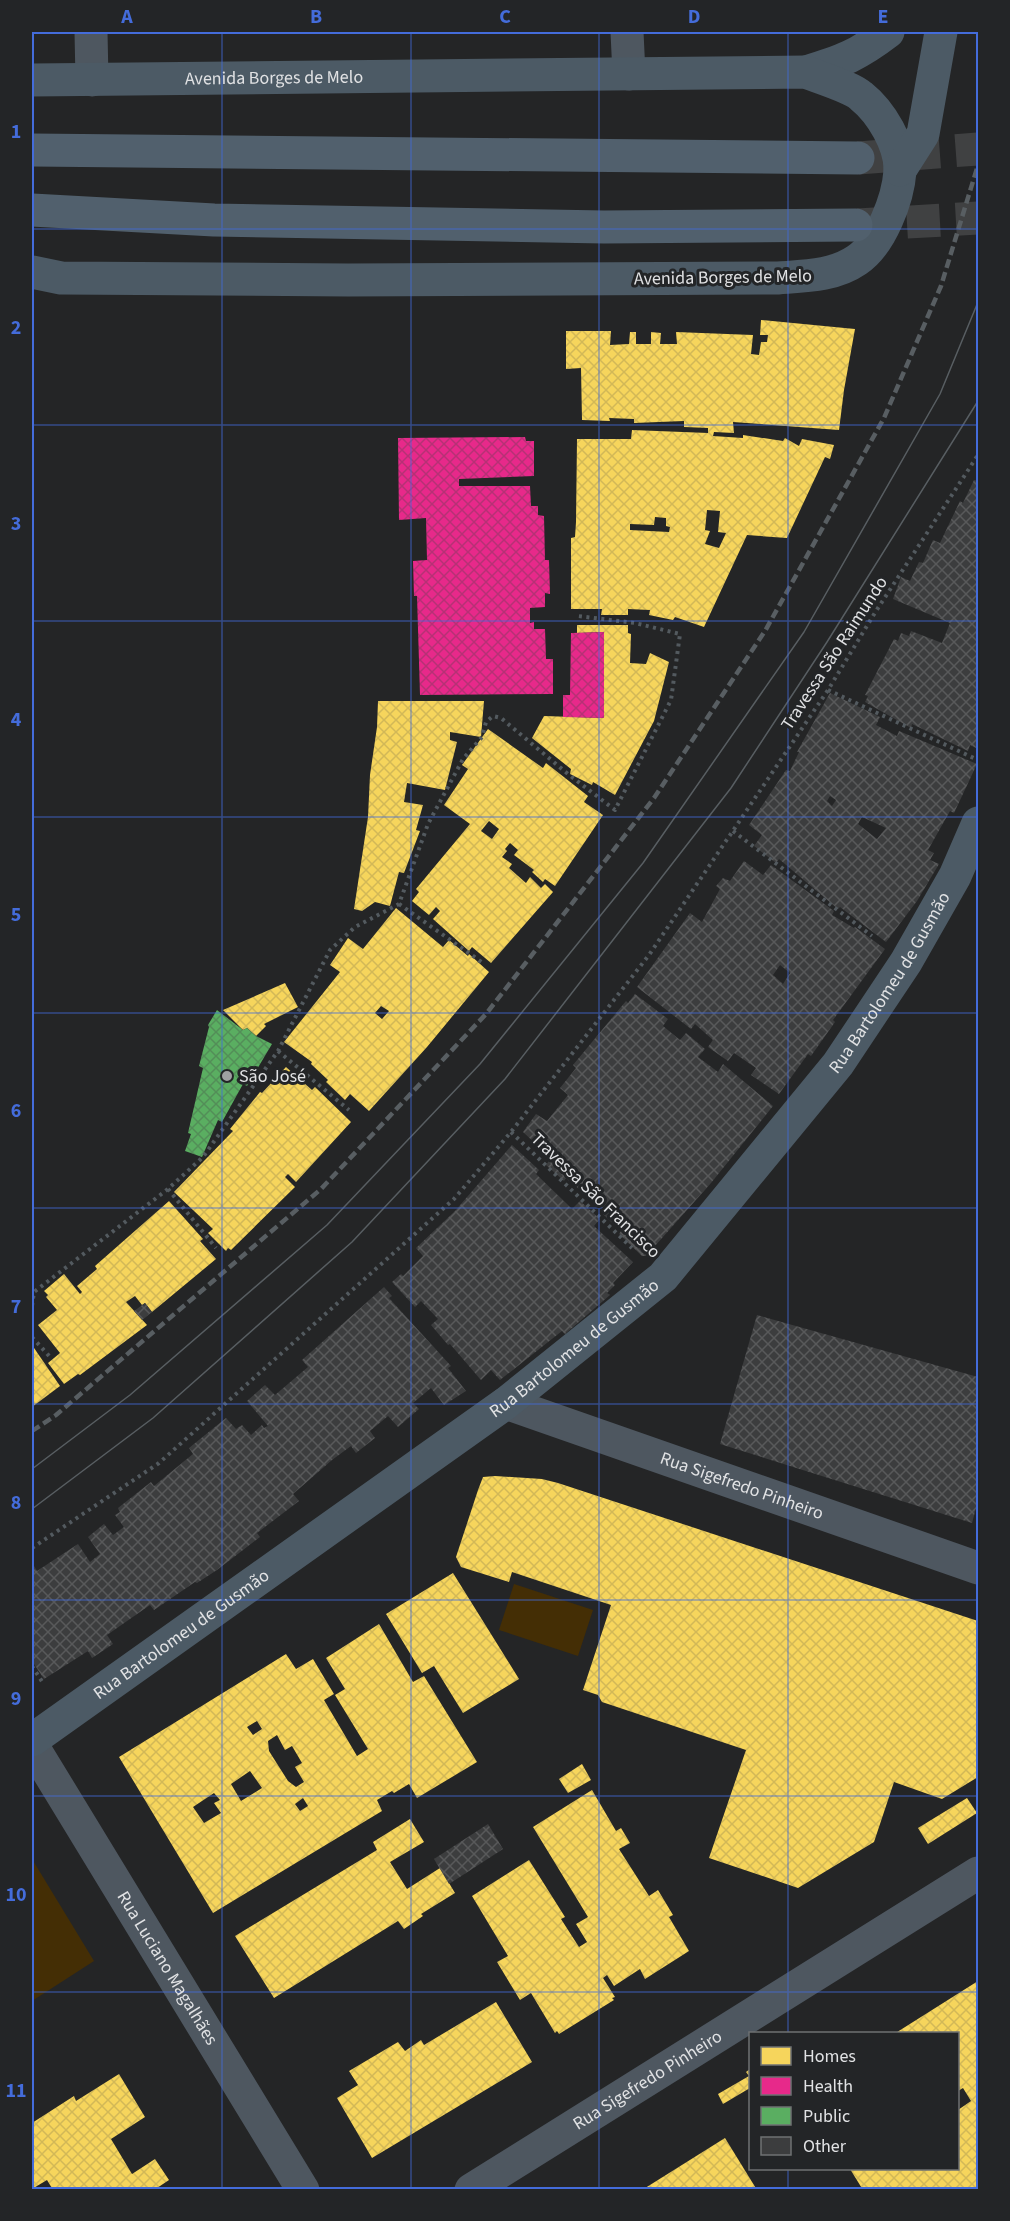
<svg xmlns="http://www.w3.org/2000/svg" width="1010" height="2221" font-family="'Source Sans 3',sans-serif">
  <defs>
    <pattern id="homes-cross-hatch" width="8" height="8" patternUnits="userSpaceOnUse" patternTransform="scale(1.5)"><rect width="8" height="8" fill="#f6d55c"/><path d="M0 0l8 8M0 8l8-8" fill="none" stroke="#d2b857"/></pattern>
    <pattern id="health-cross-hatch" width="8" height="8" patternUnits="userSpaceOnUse" patternTransform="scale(1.5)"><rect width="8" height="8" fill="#e7298a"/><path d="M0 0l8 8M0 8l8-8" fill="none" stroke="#b63175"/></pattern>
    <pattern id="public-cross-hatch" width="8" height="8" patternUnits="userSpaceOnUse" patternTransform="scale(1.5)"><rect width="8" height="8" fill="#5aae61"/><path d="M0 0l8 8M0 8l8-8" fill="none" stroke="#538e58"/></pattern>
    <pattern id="building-cross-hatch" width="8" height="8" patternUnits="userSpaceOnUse" patternTransform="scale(1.5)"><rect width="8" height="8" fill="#3c3d3e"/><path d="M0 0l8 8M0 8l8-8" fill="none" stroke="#58595a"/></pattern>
  </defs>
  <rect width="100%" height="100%" fill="#242526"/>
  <g fill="#442e05">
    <path d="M514 1584 593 1610 578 1656 499 1630Z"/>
    <path d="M32 1859 94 1961 32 2001Z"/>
  </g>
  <g fill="url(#homes-cross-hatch)" fill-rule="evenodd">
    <path d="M761 320 855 329 844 390 839 430 733 422 734 433 714 432 713 436 743 438V435L783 441 785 438 799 446 802 439 834 445 830 459 825 457 787 538 747 535 704 627 675 617 673 620 649 615 650 610 628 609V615H601L602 609H571V538L575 537 576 522 577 439H631L632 430 708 433V428L684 427V421L634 423V419L609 418 610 421 582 420 581 368 566 369V331H611L610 345 629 344 630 332H636V344H651V332L661 333 660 344H677L676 332 753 335 751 354 759 355 761 342H767L768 335H760ZM707 510 720 511 718 532 726 533 719 548 705 544 710 531 705 530ZM655 517 666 518V526L670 527 669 532 630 530V524L654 525Z"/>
    <path d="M577 625H628V633L631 634 630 663 646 664 650 653 669 662 654 721 615 795 593 782 592 785 570 774 571 769 532 738 544 716 604 718V632L577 633Z"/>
    <path d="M378 701H484L481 737 450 732V740L457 742 445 790 407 783 404 802 423 805 416 830 420 831 404 873 399 872 390 906 375 902 362 911 354 909 368 817 370 775 377 727Z"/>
    <path d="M488 729 543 768 546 763 588 796 584 802 603 815 555 886 545 879 543 882 532 872 534 870 514 855 518 850 510 843 505 849 507 851 502 857 512 864 509 868 526 883 530 877 541 888 545 884 553 892 491 963 472 947 469 951 433 919 440 911 436 907 429 915 412 901 419 892 416 889 470 824 444 805 468 769 462 765ZM489 821 499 829 492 839 481 831Z"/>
    <path d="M396 908 443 947 449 940 468 956 469 954 489 972 427 1047 369 1111 350 1094 345 1100 326 1082 328 1080 311 1064 312 1062 284 1042 340 972 330 965 348 938 363 949ZM381 1006 389 1011 382 1019 375 1013Z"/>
    <path d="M285 983 298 1007 264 1024 266 1026 256 1036 247 1028 243 1030 223 1010Z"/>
    <path d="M286 1067 312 1090 315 1087 351 1122 296 1182 288 1174 285 1177 295 1187 231 1250 228 1248 226 1251 208 1233 213 1229 174 1192 233 1131 230 1129 260 1092 262 1093Z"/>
    <path d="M169 1201 203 1239 200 1241 216 1259 152 1312 145 1303 142 1305 135 1296 126 1302 147 1325 80 1375 78 1374 64 1384 48 1363 60 1353 38 1325 57 1310 46 1297 48 1295 44 1291 64 1274 80 1294 82 1292 77 1286 97 1269 95 1266Z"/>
    <path d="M32 1345 60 1386 32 1407Z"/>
    <path d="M495 1476 542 1479 558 1483 978 1621V1777L942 1799 894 1782 874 1842 798 1888 709 1858 746 1750 602 1702 598 1695 583 1690 611 1605 512 1572 509 1582 461 1567 456 1557 478 1490 483 1477Z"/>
    <path d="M453 1573 519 1679 463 1713 434 1666 422 1673 386 1614Z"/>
    <path d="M379 1624 413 1682 424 1676 477 1762 417 1798 409 1784 394 1793 392 1791 377 1800 382 1811 213 1913 119 1757 286 1654 296 1669 313 1659 334 1694 324 1700 357 1756 368 1749 335 1695 345 1689 326 1658ZM257 1721 262 1729 253 1735 247 1727ZM277 1735 285 1750 292 1746 302 1763 295 1767 304 1782 296 1787 288 1781 269 1751 268 1741ZM250 1771 262 1788 241 1801 231 1784ZM214 1793 220 1800 214 1803 221 1813 204 1823 193 1807ZM303 1798 308 1806 300 1811 295 1804Z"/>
    <path d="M582 1764 591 1780 568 1793 559 1779Z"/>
    <path d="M592 1790 616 1831 621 1828 630 1843 619 1849 649 1896 658 1890 673 1915 669 1917 689 1951 645 1979 640 1969 614 1986 607 1975 603 1978 615 1997 612 1998 614 2000 559 2034 557 2031 555 2033 531 1993 520 2000 497 1962 508 1956 472 1896 529 1860 565 1917 561 1919 579 1947 587 1942 576 1924 588 1917 533 1827Z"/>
    <path d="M967 1798 977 1813 928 1844 918 1828Z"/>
    <path d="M410 1819 424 1842 390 1862 407 1889 440 1868 455 1893 421 1914 423 1916 404 1929 398 1921 274 1998 235 1936 377 1850 373 1842Z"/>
    <path d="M978 1981V2190H863L850 2169 958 2168V2110L971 2101 963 2088 958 2091V2034H894Z"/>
    <path d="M496 2002 532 2062 372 2158 337 2098 358 2085 349 2071 398 2042 405 2051 421 2040 424 2045Z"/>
    <path d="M750 2069V2088L723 2104 718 2094 749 2076 746 2072Z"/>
    <path d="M119 2074 145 2117 111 2139 132 2174 155 2159 169 2180 154 2190H53L47 2180 32 2189V2123L74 2096 76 2101Z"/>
    <path d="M725 2138 757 2190H642Z"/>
  </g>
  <g fill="url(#health-cross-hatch)">
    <path d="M525 437 526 441H534V476L459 479V486H530L531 506H538V515L544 516 545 560H549L550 594 545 593V607L530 608V623L534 622V629H545L546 659H553V694L420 695 417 596H414L413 561 427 560 426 518 399 520 398 438Z"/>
    <path d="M604 632V718L563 717V695H570L571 633Z"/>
  </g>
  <path fill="url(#public-cross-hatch)" d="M217 1010 243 1030 247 1028 256 1036 272 1044 247 1086 243 1084 222 1122 218 1120 202 1157 185 1151 191 1134 188 1133 203 1068 199 1066 209 1027 208 1025Z"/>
  <g fill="url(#building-cross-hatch)" fill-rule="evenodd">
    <path d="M974 480 978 481V741L976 748 970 745 968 751 912 724 911 728 865 702 868 696 865 695 894 639 898 641 901 633 909 636 911 631 942 643 950 623 893 599 901 577 910 581 919 562 923 563 933 540 940 543 960 501 963 503Z"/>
    <path d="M830 693 880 717 876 725 897 736 899 731 977 764 954 813 950 811 928 850 934 853 930 860 939 864 917 901 886 942 840 907 838 909 779 859 776 863 754 846 762 835 749 825 786 770 790 771 799 752H797ZM830 796 836 800 832 806 827 801ZM862 817 886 828 877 839 858 824Z"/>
    <path d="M744 861 763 875 771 865 834 911 832 915 854 928 855 927 885 949 833 1020 835 1022 811 1056 808 1054 779 1094 751 1075 756 1068 734 1053 728 1061 708 1047 713 1040 695 1024 691 1029 637 987 690 913 702 922 720 889 716 886 723 878 730 881ZM780 965 790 973 783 984 773 975Z"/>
    <path d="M635 994 668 1019 663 1026 680 1040 686 1033 705 1049 698 1057 718 1072 723 1064 773 1106 711 1183 646 1256H642L619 1234 621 1231 603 1214 605 1211 566 1178 564 1181 546 1165 551 1158 523 1132 536 1114 547 1121 568 1095 560 1088 576 1068 573 1065 626 1001 628 1003Z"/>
    <path d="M512 1145 539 1170 536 1174 572 1209 580 1201 600 1219 594 1226 633 1262 613 1283 615 1285 607 1293 610 1295 565 1334 562 1331 500 1380 491 1370 481 1380 450 1344 448 1345 431 1325 438 1319 421 1301 415 1307 392 1282 401 1274 403 1276 423 1256 416 1248 455 1211Z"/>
    <path d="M384 1287 392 1296 389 1298 451 1366 448 1368 466 1391 444 1405 431 1388 413 1403 419 1409 398 1427 388 1416 370 1431 375 1438 356 1453 351 1446 332 1460 293 1494 299 1501 257 1533 260 1537 217 1570 197 1583 195 1582 154 1610 150 1605 107 1635 113 1644 92 1658 88 1651 44 1679 32 1661V1568L34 1566 37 1571 78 1544 90 1562 100 1554 88 1537 104 1524 113 1535 124 1527 115 1515 120 1512 118 1508 151 1482 154 1486 193 1454 189 1448 226 1418 236 1429 242 1425 251 1435 262 1425 264 1428 268 1426 247 1401 265 1385 275 1395 308 1367 302 1360Z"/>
    <path d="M145 1303 152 1312 142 1320 134 1311Z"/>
    <path d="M757 1315 978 1377V1501L972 1523 720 1444Z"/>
    <path d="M488 1824 503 1849 449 1884 434 1859Z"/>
  </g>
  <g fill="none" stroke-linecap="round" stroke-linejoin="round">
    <g stroke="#404142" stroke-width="33" stroke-dasharray="33 16" stroke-linecap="butt">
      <path d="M858 158 978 149"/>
      <path d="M858 225 978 218"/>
    </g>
    <g stroke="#535a5f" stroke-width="4" stroke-dasharray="3 4.5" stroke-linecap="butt">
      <path d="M828 690 978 760"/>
      <path d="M733 831 872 936"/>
      <path d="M399 904 483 963"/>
      <path d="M278 1051 349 1110"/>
      <path d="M511 1132 632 1248"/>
      <path d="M168 1189 216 1248"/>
      <path d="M32 1306 34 1292 168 1189 203 1157 278 1051 330 950 355 927 399 904 428 824 463 759 482 737 486 722 493 716 501 718 568 774 615 810 671 700 680 634 635 623 578 616"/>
      <path d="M32 1337 50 1357"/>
      <path d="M32 1548 159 1463 454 1199 511 1132 649 955 828 690 876 611 978 455"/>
      <path d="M32 1666 43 1683"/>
    </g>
    <g stroke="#4e5760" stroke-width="33">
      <path d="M91 32 92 80"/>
      <path d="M627 32 629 74"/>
      <path id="s1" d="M506 1403 978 1568"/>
      <path id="s2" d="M32 1745 303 2190"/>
      <path id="s3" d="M471 2190 978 1873"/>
    </g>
    <g stroke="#4c5a65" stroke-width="33">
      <path d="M806 72C843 61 858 55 888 32"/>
      <path id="s4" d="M32 80 806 72C820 78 851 87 861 96 881 112 901 145 900 171 898 199 881 244 857 260 834 276 805 276 778 278L348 280 61 278 32 272"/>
      <path d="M900 170 923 134 941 32"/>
      <path id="s5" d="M32 1740 506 1403 663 1277 838 1064 906 962 955 876 978 823"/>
    </g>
    <g stroke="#51606d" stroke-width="33">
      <path d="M32 150 858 158"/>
      <path d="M32 210 214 220 604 227 856 225"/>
    </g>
    <g stroke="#585e62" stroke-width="1.5">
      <path d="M32 1469 130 1395 327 1225 480 1064 643 863 804 632 940 394 978 302"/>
      <path d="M32 1509 153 1418 352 1242 505 1079 731 788 827 642 978 401"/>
    </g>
    <path stroke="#585e62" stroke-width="4.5" stroke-dasharray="9 4.5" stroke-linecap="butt" d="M32 1431 56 1415 321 1189 486 1014 654 798 765 631 884 418 941 286 978 165"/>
  </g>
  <path fill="none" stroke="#446cda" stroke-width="1.5" stroke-opacity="0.55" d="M222 32V2190M411 32V2190M599 32V2190M788 32V2034M32 229H978M32 425H978M32 621H978M32 817H978M32 1013H978M32 1208H978M32 1404H978M32 1600H978M32 1796H978M32 1992H978M788 2168V2190"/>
  <circle fill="#9fa0a2" stroke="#232527" stroke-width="2" cx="227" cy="1076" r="6"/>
  <g text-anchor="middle" stroke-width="6" stroke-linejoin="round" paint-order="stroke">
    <g font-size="18" fill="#e1e2e4" stroke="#232527">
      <text dy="6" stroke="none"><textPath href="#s4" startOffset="242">Avenida Borges de Melo</textPath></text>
      <text transform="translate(723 277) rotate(-1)" y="6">Avenida Borges de Melo</text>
      <text transform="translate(834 653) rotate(-57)" y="6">Travessa São Raimundo</text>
      <text dy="6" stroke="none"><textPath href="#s5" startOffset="1155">Rua Bartolomeu de Gusmão</textPath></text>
      <text transform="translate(596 1195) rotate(44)" y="6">Travessa São Francisco</text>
      <text dy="6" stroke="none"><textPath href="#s5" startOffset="669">Rua Bartolomeu de Gusmão</textPath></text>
      <text dy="6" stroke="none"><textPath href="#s1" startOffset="250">Rua Sigefredo Pinheiro</textPath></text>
      <text dy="6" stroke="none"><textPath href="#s5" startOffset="183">Rua Bartolomeu de Gusmão</textPath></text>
      <text dy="6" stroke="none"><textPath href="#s2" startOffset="261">Rua Luciano Magalhães</textPath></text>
      <text dy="6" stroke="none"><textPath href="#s3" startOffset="208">Rua Sigefredo Pinheiro</textPath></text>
    </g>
    <g font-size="18" fill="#e1e2e4" stroke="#232527" text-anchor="start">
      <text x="239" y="1082">São José</text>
    </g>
  </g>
  <rect width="1010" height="2221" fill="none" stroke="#232527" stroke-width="66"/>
  <rect x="749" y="2032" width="210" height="138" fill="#232527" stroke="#6f7173" stroke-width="1.5"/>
  <rect x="761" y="2047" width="30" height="18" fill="#f6d55c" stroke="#6f7173" stroke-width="1.5"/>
  <text x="803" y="2062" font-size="18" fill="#e1e2e4">Homes</text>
  <rect x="761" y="2077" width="30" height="18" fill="#e7298a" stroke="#6f7173" stroke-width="1.5"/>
  <text x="803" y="2092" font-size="18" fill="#e1e2e4">Health</text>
  <rect x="761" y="2107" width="30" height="18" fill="#5aae61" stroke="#6f7173" stroke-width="1.5"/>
  <text x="803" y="2122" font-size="18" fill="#e1e2e4">Public</text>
  <rect x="761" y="2137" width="30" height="18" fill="#3c3d3e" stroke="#6f7173" stroke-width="1.5"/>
  <text x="803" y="2152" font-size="18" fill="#e1e2e4">Other</text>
  <rect x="33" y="33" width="944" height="2155" fill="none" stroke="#446cda" stroke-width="2"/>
  <g font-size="20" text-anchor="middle" font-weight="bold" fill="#446cda">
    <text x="127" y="23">A</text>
    <text x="316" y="23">B</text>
    <text x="505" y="23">C</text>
    <text x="694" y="23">D</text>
    <text x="883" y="23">E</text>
    <text x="16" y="138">1</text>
    <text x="16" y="334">2</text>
    <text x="16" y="530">3</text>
    <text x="16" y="726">4</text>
    <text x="16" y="921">5</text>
    <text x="16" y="1117">6</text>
    <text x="16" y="1313">7</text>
    <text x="16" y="1509">8</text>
    <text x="16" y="1705">9</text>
    <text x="16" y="1901">10</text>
    <text x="16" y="2097">11</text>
  </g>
</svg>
